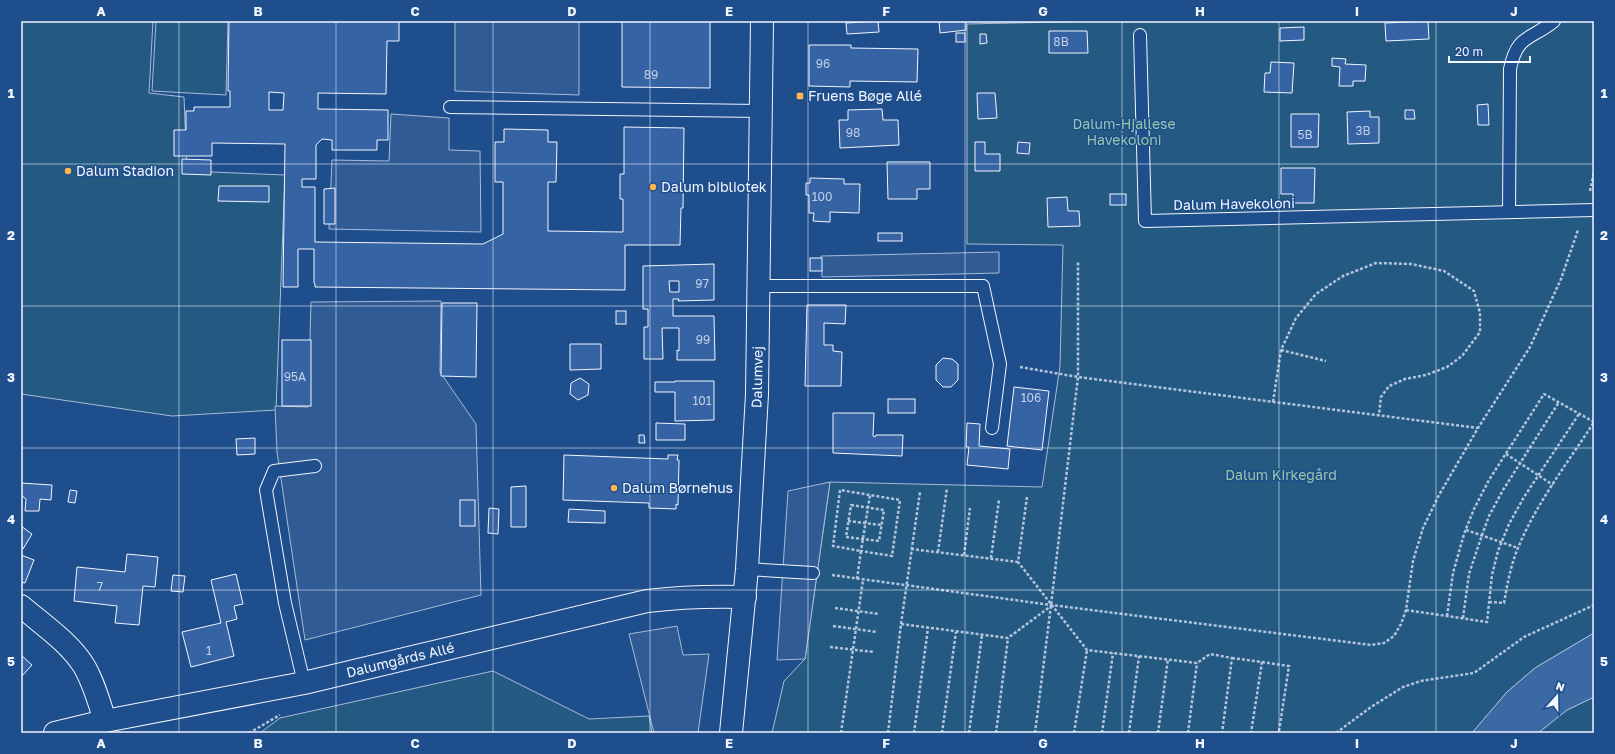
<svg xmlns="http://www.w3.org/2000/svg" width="1615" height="754" font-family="'Golos Text',sans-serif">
  <rect width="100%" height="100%" fill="#1f4e8c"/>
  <g fill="#245a82" stroke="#a8bbd7">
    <path d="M21 21H153L149 93 184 97 187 171 285 175 276 410 172 416 21 394Z"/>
    <path d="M156 21H228L226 95 152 91Z"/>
    <path d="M1103 21H1594V633L1535 668 1507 692 1472 733H772L784 681 805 659 830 482 1042 487 1060 366 1063 245 967 244V24Z"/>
    <path d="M493 671 589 719 649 716 652 733H260L280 718Z"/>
    <path d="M1594 697V733H1538L1567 710Z"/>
  </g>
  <g fill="#305b95" stroke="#a8bbd7">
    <path d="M455 21H579V95L455 91Z"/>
    <path d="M391 114 449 118V150L480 151 481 232 329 229 332 160 389 161Z"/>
    <path d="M999 252V273L822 277 821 256Z"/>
    <path d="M441 301 440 372 476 424 481 595 305 640 277 452 275 406 308 407 311 302Z"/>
    <path d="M830 482 805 659 777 660 788 491Z"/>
    <path d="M677 626 683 655 709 654 698 733H654L629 634Z"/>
  </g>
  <path fill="#3b69a3" stroke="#a8bbd7" d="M1594 633V697L1567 710 1538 733H1472L1507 692 1535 668Z"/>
  <g fill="#3563a3" stroke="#f2f6ff" fill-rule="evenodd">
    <path d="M229 21H399V41H387L386 94 318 93V109L388 110V140H377V150H332V140L322 139 316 145V179H302V187H315V242L483 244 503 234V182H495V142H504V129L548 130V142H557L556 182H548V231L623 232V199H620V174H624V127L684 128 683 208H681L680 245H625V290L315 287V284L314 283V249H298V287H283L285 144 212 143V156H174V130H186V111H194V107H230V91H228ZM269 92 284 93 283 110H269Z"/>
    <path d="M622 21H710V88L622 87Z"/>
    <path d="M878 21 879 32 847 34 846 23Z"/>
    <path d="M939 21H966V30L940 33Z"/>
    <path d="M1428 21 1429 39 1386 41 1385 23Z"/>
    <path d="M1304 27V40L1280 41V28Z"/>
    <path d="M1049 31H1087L1088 53H1049Z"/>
    <rect x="956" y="33" width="9" height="9"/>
    <path d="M980 34H986L987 43 980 44Z"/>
    <path d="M809 45H851V48L918 49 917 82 850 81V87L809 86Z"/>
    <path d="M1332 58 1346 59 1345 64 1366 65 1365 81H1353V86H1339L1340 67 1332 66Z"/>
    <path d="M1271 62 1294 63 1292 93 1264 92 1265 73H1270Z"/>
    <path d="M977 93H995L997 118 978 119Z"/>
    <path d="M1488 104 1489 125H1478L1477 105Z"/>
    <path d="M882 109 883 120H898L899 145 840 148 839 120H848V110Z"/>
    <path d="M1405 110H1414L1415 119H1405Z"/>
    <path d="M1370 111V117H1379V143L1348 144 1347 112Z"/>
    <path d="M1291 114H1319L1318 147H1291Z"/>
    <path d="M975 142H985V154H1000V171H975Z"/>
    <path d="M1018 142 1030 143 1029 154 1017 153Z"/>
    <path d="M182 159 211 160V175L182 174Z"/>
    <path d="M887 162H930V189H917V199H888Z"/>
    <path d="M1281 168H1315L1314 203H1293V194H1281Z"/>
    <path d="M810 178 844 179V184H860L859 213 830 212V222L813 221 814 213H809V195H806V183H810Z"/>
    <path d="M219 186H269V202L218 201Z"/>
    <path d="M335 188V224H324V189Z"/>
    <rect x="1110" y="194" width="16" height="11"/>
    <path d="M1067 197 1068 211H1079L1080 226 1048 227 1047 198Z"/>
    <rect x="878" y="233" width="24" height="8"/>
    <rect x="810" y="258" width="12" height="13"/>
    <path d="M714 264V300L678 301 679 299H673V316H714L715 360H677V350L679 351V328H662L663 359H644V327H648V309H643V266ZM669 281H679V292H670Z"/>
    <path d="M442 303H477L476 377 441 376Z"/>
    <path d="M807 305H846L845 324 824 323V345H833V351L842 352 841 386H805Z"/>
    <rect x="616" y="311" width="10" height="13"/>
    <rect x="282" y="340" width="29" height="66"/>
    <path d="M570 344H601V369L570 370Z"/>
    <path d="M943 358 952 359 958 364V380L951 387H943L936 380V365Z"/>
    <path d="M580 378 589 384 588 395 578 400 570 394 571 383Z"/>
    <path d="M675 381H714V420L675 421V392H655V382H675Z"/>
    <path d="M1014 387 1049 391 1042 450 1007 446Z"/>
    <rect x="888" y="399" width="27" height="14"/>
    <path d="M833 413H874L873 436 875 437 876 435H903L902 456 833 453Z"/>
    <path d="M656 423 685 424V440H656Z"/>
    <path d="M967 423 980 424 979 446 1010 449 1008 469 967 465 969 447H966Z"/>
    <path d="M639 435H644L645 443H639Z"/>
    <path d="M255 438V454L237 455 236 439Z"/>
    <path d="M564 455 668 459V455H678L677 460H679L678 505 676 504V509L649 508V503L563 500Z"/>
    <path d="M21 483 52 485 51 500 40 499 39 511H25L26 499 21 495Z"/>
    <path d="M526 486V527H511V487Z"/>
    <path d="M70 490 77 491 75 503 68 502Z"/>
    <rect x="460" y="500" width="15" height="26"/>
    <path d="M489 508 499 509 498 534 488 533Z"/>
    <path d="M569 509 605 511V523L568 522Z"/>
    <path d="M21 526 32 534 23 549 21 548Z"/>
    <path d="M127 554 158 557 155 587 143 586 139 625 115 623 117 606 74 601 77 567 125 572Z"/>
    <path d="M21 555 34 560 25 583 21 582Z"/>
    <path d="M236 574 243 604 234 606 237 619 226 622 234 656 191 667 182 632 221 623 211 580Z"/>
    <path d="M173 575 185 576 183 592 171 591Z"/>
    <path d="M21 655 32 665 21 677Z"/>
  </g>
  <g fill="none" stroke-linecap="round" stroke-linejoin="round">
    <g stroke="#f2f6ff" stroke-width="14">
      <g id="lane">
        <path d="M1140 35 1145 221 1594 210"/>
        <path d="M450 107 761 111"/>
        <path d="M1509 212 1510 69C1517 34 1531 40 1554 21"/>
        <path d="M758 286H983L1000 364 992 428"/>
        <path d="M747 569 813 573"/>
        <path d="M304 683 285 603 266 490 274 471 315 466"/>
      </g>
    </g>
    <g stroke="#f2f6ff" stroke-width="24">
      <path id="street" d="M21 606C42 624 69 642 84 666 94 683 99 702 105 721"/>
    </g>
    <g stroke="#f2f6ff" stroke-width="24">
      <g id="secondary">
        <path id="s1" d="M55 733 105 721 304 683 647 601C680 597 712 596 745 597"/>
        <path id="s2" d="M731 733 747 569 757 394 762 21"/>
      </g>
    </g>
    <g stroke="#b3c4dc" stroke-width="2.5" stroke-dasharray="3 2" stroke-linecap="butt">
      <path d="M1590 191 1594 172"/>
      <path d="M1281 350 1326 361"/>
      <path d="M1020 367 1078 377 1478 428"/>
      <path d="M1273 402 1281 350 1296 318 1316 294 1343 276 1376 263 1411 264 1444 271 1474 291 1480 313V332L1462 356 1447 367 1426 375 1405 379 1389 386 1381 397 1379 415"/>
      <path d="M1506 454 1553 485"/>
      <path d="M1027 497 1018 562 1087 650 1197 663 1210 654 1232 658 1222 733"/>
      <path d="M851 505 884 510 879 541 846 537Z"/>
      <path d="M848 521 881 525"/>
      <path d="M1466 530 1518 548"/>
      <path d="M911 549 1018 562"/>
      <path d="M938 552 947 488"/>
      <path d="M964 555 970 508"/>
      <path d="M991 558 999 500"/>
      <path d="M832 575 1051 605 1371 645 1384 643 1394 636 1401 624 1406 610 1413 561 1423 528 1439 495 1478 428 1530 347 1561 279 1578 230"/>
      <path d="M857 579 861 551 833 546 840 490 900 500 892 556 861 551 870 495"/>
      <path d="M1489 602 1504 603C1507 586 1510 569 1516 553 1534 506 1567 464 1594 422"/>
      <path d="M835 608 879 614"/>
      <path d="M1406 610 1487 622 1492 575 1498 551 1509 524 1524 497 1579 414"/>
      <path d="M1447 616 1453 573 1464 534 1474 509 1489 480 1544 394 1594 422"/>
      <path d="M1463 618 1469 574 1481 538 1489 516 1503 490 1559 402"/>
      <path d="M901 624 920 492"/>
      <path d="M833 626 877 632"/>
      <path d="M830 647 874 652"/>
      <path d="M1232 658 1262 662 1251 733"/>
      <path d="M1262 662 1289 666 1279 731"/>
      <path d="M249 733 280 715"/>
      <path d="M841 733 863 580"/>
      <path d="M888 733 901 624 1008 638 1051 606"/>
      <path d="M914 733 928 628"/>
      <path d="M942 733 956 632"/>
      <path d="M969 733 982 635"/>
      <path d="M996 733 1008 638"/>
      <path d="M1035 733 1051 605 1078 377V261"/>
      <path d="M1074 733 1087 650"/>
      <path d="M1102 733 1113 653"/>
      <path d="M1129 733 1139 656"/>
      <path d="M1158 733 1168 659"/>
      <path d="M1188 733 1197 663"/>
      <path d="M1336 733 1371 707 1403 687 1421 681 1474 673 1524 637 1594 605"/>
    </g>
    <use href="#lane" stroke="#1f4e8c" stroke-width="12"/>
    <use href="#street" stroke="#1f4e8c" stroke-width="22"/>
    <use href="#secondary" stroke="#1f4e8c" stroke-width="22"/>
  </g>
  <path fill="none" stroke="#f2f6ff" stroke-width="1" stroke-opacity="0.55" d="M179 21V733M336 21V733M493 21V733M650 21V733M808 21V733M965 21V733M1122 21V733M1279 21V733M1436 21V733M21 164H1594M21 306H1594M21 448H1594M21 590H1594"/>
  <g fill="#ffb74d" stroke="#1f4e8c" stroke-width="1.5">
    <rect x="796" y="92" width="8" height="8" rx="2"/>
    <circle cx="68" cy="171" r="4"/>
    <circle cx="653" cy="187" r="4"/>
    <circle cx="614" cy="488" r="4"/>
  </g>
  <g text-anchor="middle" stroke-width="3" stroke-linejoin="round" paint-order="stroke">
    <g font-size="12" fill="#c3d1e8">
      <text x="1061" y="46">8B</text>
      <text x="823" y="68">96</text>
      <text x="651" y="79">89</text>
      <text x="1363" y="135">3B</text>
      <text x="853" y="137">98</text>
      <text x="1305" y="139">5B</text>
      <text x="822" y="201">100</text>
      <text x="702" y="288">97</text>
      <text x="703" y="344">99</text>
      <text x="295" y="381">95A</text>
      <text x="1031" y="402">106</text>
      <text x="702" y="405">101</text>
      <text x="100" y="591">7</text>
      <text x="209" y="655">1</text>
    </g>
    <g font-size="14" fill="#f2f6ff" stroke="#1f4e8c" text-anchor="start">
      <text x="808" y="101">Fruens Bøge Allé</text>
      <text x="76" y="176">Dalum Stadion</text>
      <text x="661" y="192">Dalum bibliotek</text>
      <text x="622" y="493">Dalum Børnehus</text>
    </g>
    <g font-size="14" fill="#97c8a6" stroke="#1f4e8c">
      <text x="1124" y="129">Dalum-Hjallese<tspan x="1124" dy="16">Havekoloni</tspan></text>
      <text x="1281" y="480">Dalum Kirkegård</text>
    </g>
    <g font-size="14" fill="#f2f6ff" stroke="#1f4e8c">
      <text transform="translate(1234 204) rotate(-1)" y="5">Dalum Havekoloni</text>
      <text dy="5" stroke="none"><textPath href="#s2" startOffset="357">Dalumvej</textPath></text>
      <text dy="5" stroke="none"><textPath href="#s1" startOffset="353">Dalumgårds Allé</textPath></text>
    </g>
  </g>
  <rect width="1615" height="754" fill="none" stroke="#1f4e8c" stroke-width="44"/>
  <g transform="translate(1557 696) rotate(20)" stroke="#1f4e8c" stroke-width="3" paint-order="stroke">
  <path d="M0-3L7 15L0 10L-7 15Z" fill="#f2f6ff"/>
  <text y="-6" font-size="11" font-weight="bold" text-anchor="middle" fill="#f2f6ff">N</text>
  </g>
  <path d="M1449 56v6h81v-6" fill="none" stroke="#f2f6ff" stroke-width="2"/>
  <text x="1455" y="56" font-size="12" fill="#f2f6ff" stroke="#1f4e8c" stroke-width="3" paint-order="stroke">20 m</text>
  <rect x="22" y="22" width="1571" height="710" fill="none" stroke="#f2f6ff" stroke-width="1.5"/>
  <g font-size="13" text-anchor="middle" font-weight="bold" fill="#f2f6ff">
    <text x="101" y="16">A</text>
    <text x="258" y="16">B</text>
    <text x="415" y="16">C</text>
    <text x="572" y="16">D</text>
    <text x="729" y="16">E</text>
    <text x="886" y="16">F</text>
    <text x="1043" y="16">G</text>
    <text x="1200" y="16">H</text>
    <text x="1357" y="16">I</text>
    <text x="1514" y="16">J</text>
    <text x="11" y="98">1</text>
    <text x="1604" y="98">1</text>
    <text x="11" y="240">2</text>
    <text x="1604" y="240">2</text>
    <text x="11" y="382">3</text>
    <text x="1604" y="382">3</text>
    <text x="11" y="524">4</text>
    <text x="1604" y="524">4</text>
    <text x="11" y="666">5</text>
    <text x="1604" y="666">5</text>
    <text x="101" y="748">A</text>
    <text x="258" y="748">B</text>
    <text x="415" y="748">C</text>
    <text x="572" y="748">D</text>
    <text x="729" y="748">E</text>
    <text x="886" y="748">F</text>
    <text x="1043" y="748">G</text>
    <text x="1200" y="748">H</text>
    <text x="1357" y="748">I</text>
    <text x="1514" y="748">J</text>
  </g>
</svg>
